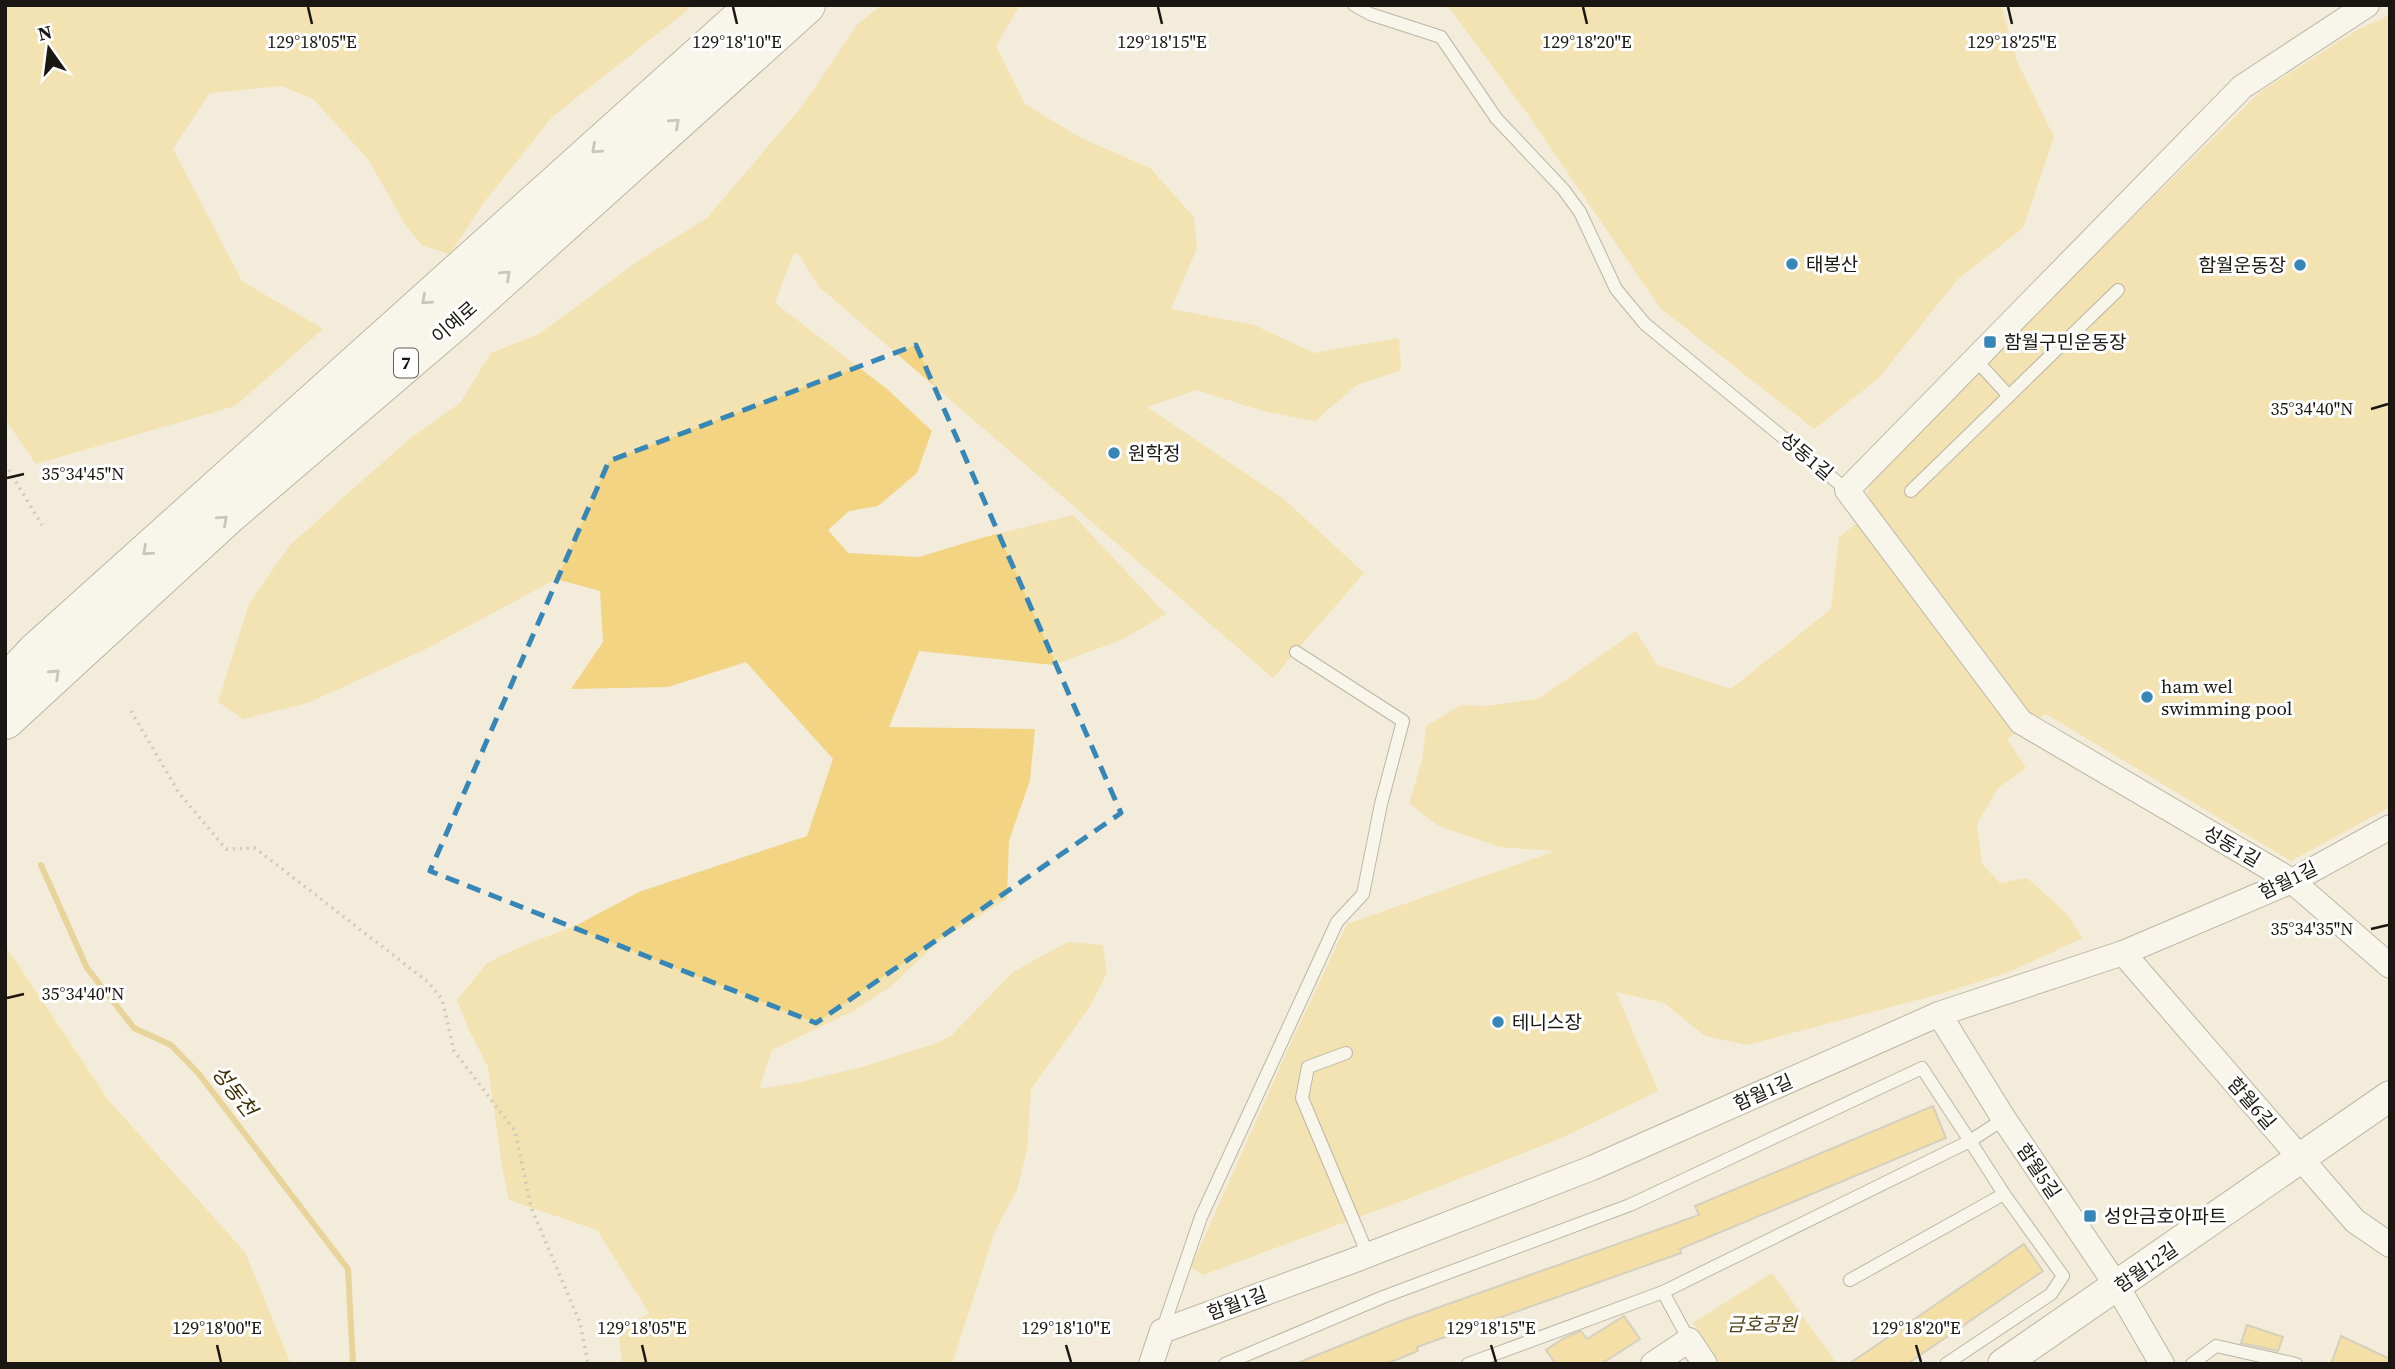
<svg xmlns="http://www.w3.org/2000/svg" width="2395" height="1369" font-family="'Source Serif 4','Noto Sans KR',serif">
  <rect width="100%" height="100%" fill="#f3ecdb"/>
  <g fill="#f3d482">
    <path d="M5 5H694L552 117 485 201 450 254 423 246 406 226 368 159 313 99 281 86 210 93 173 149 242 281 323 329 235 406 36 464 5 419Z"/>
    <path d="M881 5H1020L996 46 1025 104 1081 138 1150 168 1194 217 1197 248 1171 309 1254 325 1314 353 1399 338 1401 370 1357 385 1315 421 1266 412 1196 390 1147 407 1284 499 1364 573 1273 678 818 286 798 253 793 255 775 303 887 389 932 431 917 473 878 506 849 511 828 530 848 553 919 557 985 537 1073 515 1166 614 1121 640 1053 665 919 651 889 727 1035 729 1030 780 1009 841 1007 899 938 942 889 988 853 1011 772 1050 759 1089 800 1082 862 1067 937 1043 952 1035 1013 972 1068 942 1103 945 1107 973 1089 1008 1031 1089 1027 1150 1017 1190 995 1231 952 1364H622L619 1335 649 1313 597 1230 509 1200 502 1166 488 1067 470 1032 457 1000 487 963 520 947 577 925 639 892 807 836 833 759 746 662 668 687 571 689 603 642 600 591 556 579 428 648 308 703 243 719 218 702 249 604 290 545 408 440 460 403 491 353 539 334 641 259 707 218 803 105 856 26Z"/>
    <path d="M1441 5H2001L2017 61 2054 137 2023 228 1958 279 1879 378 1814 429 1660 308 1529 116 1450 9Z"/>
    <path d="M2390 15V807L2291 861 2046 714 2007 739 2026 768 1998 788 1977 824 1982 864 2000 883 2027 878 2066 913 2083 938 2009 972 1940 994 1747 1045 1705 1036 1664 1003 1616 992 1658 1091 1559 1139 1410 1198 1203 1275 1191 1267 1292 1040 1347 924 1555 851 1499 847 1437 825 1409 803 1422 761 1426 726 1461 705 1485 706 1538 699 1636 631 1657 665 1731 689 1831 609 1839 537 1873 511 1867 493 1874 473 2260 92 2357 30Z"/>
    <path d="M5 945 109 1101 245 1252 291 1364H5Z"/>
    <path d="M1772 1273 1837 1364H1721L1693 1323Z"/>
  </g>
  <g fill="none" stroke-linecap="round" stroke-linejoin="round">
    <path stroke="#dab54c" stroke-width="6" d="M41 865 87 968 134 1028 171 1045 199 1074 348 1269 353 1364"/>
  </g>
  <g fill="#f6d069" stroke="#b2ac9c" stroke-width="2">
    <path d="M1933 1106 1946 1138 1680 1249 1681 1253 1417 1347 1418 1351 1386 1364H1295L1406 1319 1699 1215 1695 1206Z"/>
    <path d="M2024 1244 2043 1271 1907 1364H1849Z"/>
    <path d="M1624 1316 1640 1339 1601 1364H1556L1546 1350 1564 1338 1581 1331 1587 1339Z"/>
    <path d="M2247 1325 2283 1337 2278 1351 2241 1343Z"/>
    <path d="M2341 1336 2390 1359V1364H2331Z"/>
  </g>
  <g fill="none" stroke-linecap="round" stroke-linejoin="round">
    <g stroke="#787263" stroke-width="14">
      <g id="service">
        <path d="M1354 5 1370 14 1441 37 1496 118 1563 189 1580 212 1616 289 1645 324 1847 490"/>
        <path d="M1975 359 2009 396"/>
        <path d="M1911 491 2118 290"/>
        <path d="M1346 1053 1308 1067 1302 1098 1368 1255"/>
        <path d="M1850 1280 2004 1194"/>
        <path d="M1663 1292 1689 1340"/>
        <path d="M1162 1331 1201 1217 1337 922 1363 894 1381 804 1403 721 1296 652"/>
        <path d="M1225 1364 1383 1297 1630 1205 1922 1068 1970 1141 2004 1119"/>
        <path d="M1468 1364 1663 1292 1970 1141 2004 1194 2063 1276 2051 1294 1946 1364"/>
        <path d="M2192 1364 2216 1346 2296 1364"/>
      </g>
    </g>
    <g stroke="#787263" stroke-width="26">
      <g id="minor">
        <path d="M2367 5 2242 87 1847 490 2021 722 2292 881 2390 966"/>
        <path d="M2123 953 2355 1221 2390 1245"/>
        <path d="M1939 1014 2004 1119 2117 1286 2162 1364"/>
        <path d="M1151 1364 1162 1331 1355 1260 1592 1168 1939 1014 2123 953 2292 881 2390 827"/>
        <path d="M1653 1364 1689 1340 1705 1364"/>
      </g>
    </g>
    <g stroke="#787263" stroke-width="32">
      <path id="tertiary" d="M2003 1364 2390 1096"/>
    </g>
    <g stroke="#787263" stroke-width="40">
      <g id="trunk">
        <path d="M5 685 36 652 756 5"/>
        <path d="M5 720 228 515 456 320 806 5"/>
      </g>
    </g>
    <g stroke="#a39e91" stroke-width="3.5" stroke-dasharray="2 5" stroke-linecap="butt">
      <path d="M5 464 42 525"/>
      <path d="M131 711 179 793 226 849 255 848 428 982 442 999 454 1051 515 1131 531 1207 580 1323 588 1364"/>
    </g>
    <use href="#service" stroke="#fff" stroke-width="12"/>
    <use href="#minor" stroke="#fff" stroke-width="24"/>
    <use href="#tertiary" stroke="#fff" stroke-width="30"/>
    <use href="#trunk" stroke="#fff" stroke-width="38"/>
  </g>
  <defs><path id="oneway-chevron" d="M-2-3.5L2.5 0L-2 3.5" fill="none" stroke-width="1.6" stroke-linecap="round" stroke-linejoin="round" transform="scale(1.75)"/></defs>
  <g stroke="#989794">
    <use href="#oneway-chevron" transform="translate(675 123) rotate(-42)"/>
    <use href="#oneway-chevron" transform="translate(596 149) rotate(138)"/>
    <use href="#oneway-chevron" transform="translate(506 275) rotate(-42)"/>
    <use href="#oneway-chevron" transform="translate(426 300) rotate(138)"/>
    <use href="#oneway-chevron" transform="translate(223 520) rotate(-42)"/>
    <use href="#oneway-chevron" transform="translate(147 551) rotate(138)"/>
    <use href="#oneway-chevron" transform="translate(55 674) rotate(-43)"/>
  </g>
  <path d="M0 0H2395V1369H0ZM916 345 1121 813 816 1023 430 871 609 461Z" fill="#f3ecdb" fill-opacity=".55" fill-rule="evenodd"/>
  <path fill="none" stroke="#3686b7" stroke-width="5" stroke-dasharray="14 9" stroke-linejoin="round" d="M916 345 1121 813 816 1023 430 871 609 461Z"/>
  <path fill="none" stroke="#1a1712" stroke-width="2.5" d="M308 7 312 24M733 7 737 24M1158 7 1162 24M1583 7 1587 24M2008 7 2012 24M2371 409 2388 404M7 478 24 474M2371 929 2388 925M7 998 24 994M217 1345 221 1362M642 1345 646 1362M1066 1345 1071 1362M1491 1345 1496 1362M1916 1345 1921 1362"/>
  <g fill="#3686b7" stroke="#fff" stroke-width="2.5">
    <circle cx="1792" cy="264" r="7"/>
    <circle cx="2300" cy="265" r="7"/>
    <rect x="1983" y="335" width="14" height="14" rx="3.5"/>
    <circle cx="1114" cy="453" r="7"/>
    <circle cx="2147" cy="697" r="7"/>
    <circle cx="1498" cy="1022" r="7"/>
    <rect x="2083" y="1209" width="14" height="14" rx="3.5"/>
  </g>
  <g text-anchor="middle" stroke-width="6" stroke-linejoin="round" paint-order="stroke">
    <rect fill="#fff" stroke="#5f5d59" stroke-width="2" x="394" y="348.5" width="24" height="29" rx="5"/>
    <g font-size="18" font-weight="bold" fill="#1a1712">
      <text x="406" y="369">7</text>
    </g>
    <g font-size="19" fill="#1a1712" stroke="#fff" text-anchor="start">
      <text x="1806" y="271">태봉산</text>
      <text x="2286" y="272" text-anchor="end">함월운동장</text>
      <text x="2004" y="349">함월구민운동장</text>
      <text x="1128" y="460">원학정</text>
      <text x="2161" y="693">ham wel<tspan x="2161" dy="22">swimming pool</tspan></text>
      <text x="1512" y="1029">테니스장</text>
      <text x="2104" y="1223">성안금호아파트</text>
    </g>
    <g font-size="19" fill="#1a1712" stroke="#fff">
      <text transform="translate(454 322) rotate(-41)" y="7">이예로</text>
      <text transform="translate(1807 456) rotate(40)" y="7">성동1길</text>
      <text transform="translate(2232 846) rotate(30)" y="7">성동1길</text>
      <text transform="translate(2288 880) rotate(-26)" y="7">함월1길</text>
      <text transform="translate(1763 1092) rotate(-24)" y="7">함월1길</text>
      <text transform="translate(2252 1103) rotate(49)" y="7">함월6길</text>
      <text transform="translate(2039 1171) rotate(56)" y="7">함월5길</text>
      <text transform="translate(2146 1267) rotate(-35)" y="7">함월12길</text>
      <text transform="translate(1237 1303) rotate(-20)" y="7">함월1길</text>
    </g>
    <g font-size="19" font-style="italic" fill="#4e3f13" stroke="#fff">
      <text x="1762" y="1331">금호공원</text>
    </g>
    <g font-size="21" font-style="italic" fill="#3e2f00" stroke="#fff">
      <text transform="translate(234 1091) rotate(52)" y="7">성동천</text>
    </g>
  </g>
  <g font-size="18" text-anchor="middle" fill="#1a1712" stroke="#fff" stroke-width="6" stroke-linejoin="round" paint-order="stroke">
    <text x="312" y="48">129°18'05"E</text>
    <text x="737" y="48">129°18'10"E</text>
    <text x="1162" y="48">129°18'15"E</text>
    <text x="1587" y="48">129°18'20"E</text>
    <text x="2012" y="48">129°18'25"E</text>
    <text x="2312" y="415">35°34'40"N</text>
    <text x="83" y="480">35°34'45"N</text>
    <text x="2312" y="935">35°34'35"N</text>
    <text x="83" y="1000">35°34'40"N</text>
    <text x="217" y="1334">129°18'00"E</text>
    <text x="642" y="1334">129°18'05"E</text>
    <text x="1066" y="1334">129°18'10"E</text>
    <text x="1491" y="1334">129°18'15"E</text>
    <text x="1916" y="1334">129°18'20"E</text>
  </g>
  <rect width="2395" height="1369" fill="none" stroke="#1a1712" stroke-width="14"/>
  <g transform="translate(49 49) rotate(346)" stroke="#ffffff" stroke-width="5" paint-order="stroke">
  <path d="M0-5L12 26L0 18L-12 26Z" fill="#1a1712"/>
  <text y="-10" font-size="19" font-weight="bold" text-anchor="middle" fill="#1a1712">N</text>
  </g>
</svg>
